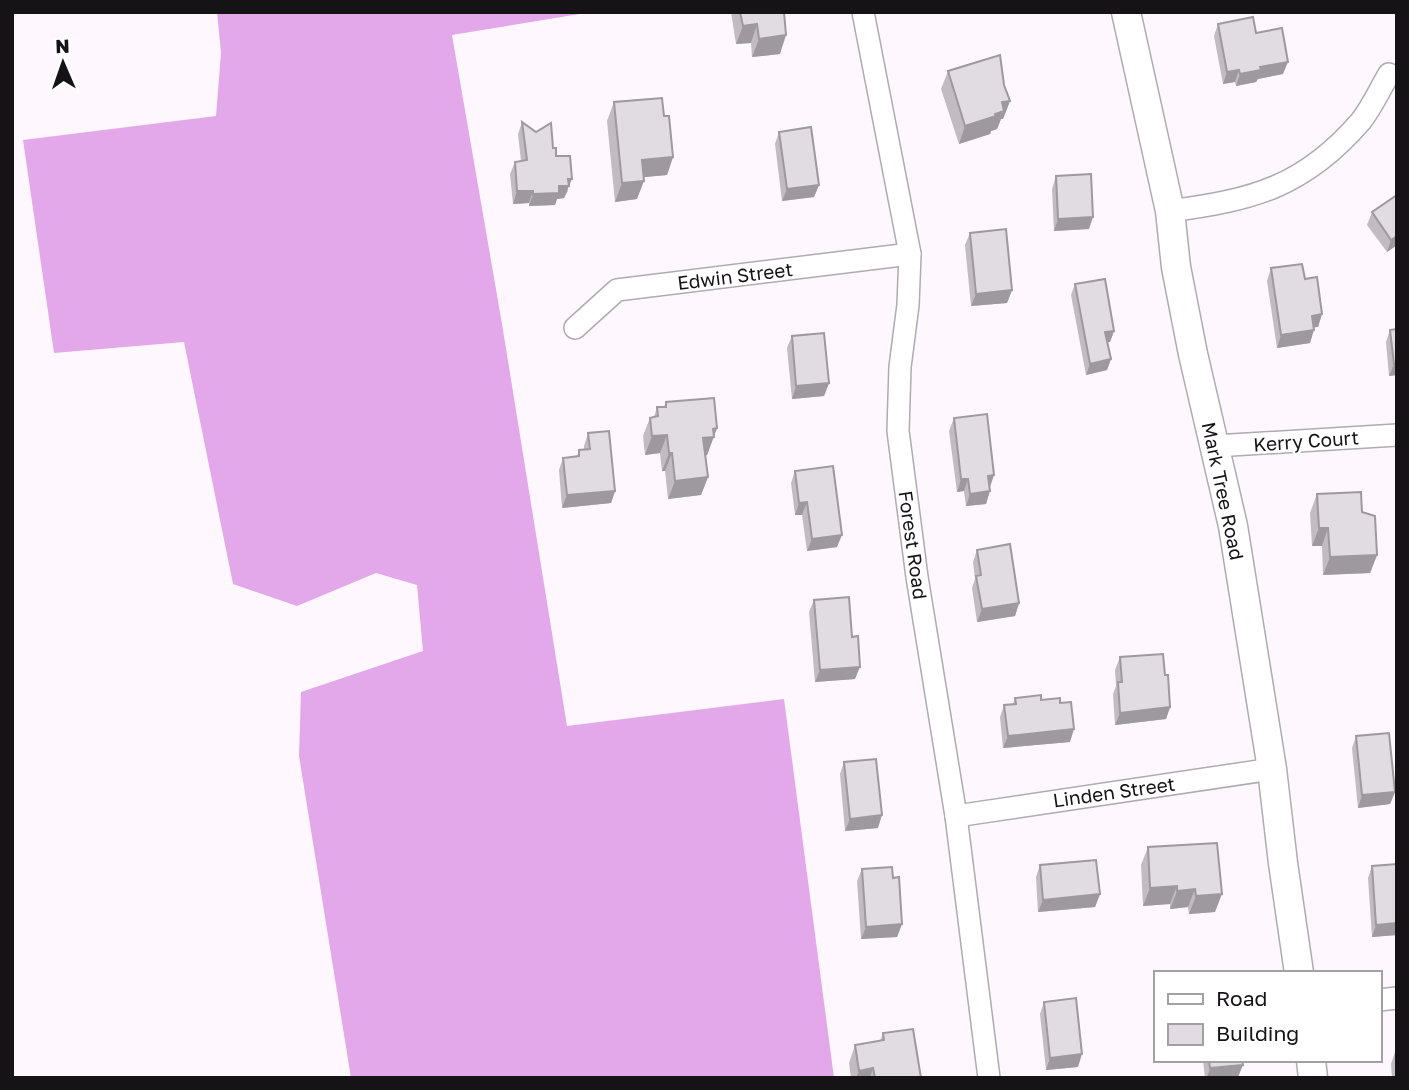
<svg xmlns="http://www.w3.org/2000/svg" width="1409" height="1090" font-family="'Golos Text',sans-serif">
  <rect width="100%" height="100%" fill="#fef7fe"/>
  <path fill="#e3a8e9" d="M217 12H592L452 35 502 324 567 726 784 699 834 1078H351L299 756 301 692 423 651 417 585 376 573 297 606 233 584 184 342 54 353 23 140 216 116 221 53Z"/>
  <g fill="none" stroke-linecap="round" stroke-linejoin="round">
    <g stroke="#b0aab1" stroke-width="24">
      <g id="minor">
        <path d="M863 12 910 254 908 305 900 367 898 431 917 577 956 816 989 1078"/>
        <path d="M1170 211C1253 200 1304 187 1361 121 1372 107 1380 89 1389 74"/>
        <path d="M575 328 617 290 910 254"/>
        <path d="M1215 446 1397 435"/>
        <path d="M956 816 1272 769"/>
        <path d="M1379 1000 1397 998"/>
      </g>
    </g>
    <g stroke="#b0aab1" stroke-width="31">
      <g id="tertiary">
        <path d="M1126 12 1170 211 1176 267 1193 354 1233 526 1272 769 1283 863 1299 973"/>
        <path d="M1311 1060 1313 1078"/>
      </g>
    </g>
    <use href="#minor" stroke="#fff" stroke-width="21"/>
    <use href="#tertiary" stroke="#fff" stroke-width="28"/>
  </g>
  <g fill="#c2bcc2">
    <path d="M731 12H784L780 54 752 57 751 43 736 44Z"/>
    <path d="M1218 24 1256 33 1283 74 1258 79 1256 82 1236 86 1235 82 1223 84 1214 36Z"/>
    <path d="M948 71 1004 85 1010 101 1003 119H1001L997 129 991 131 990 134 959 144 941 89Z"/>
    <path d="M614 102 664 116 673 157 667 175 643 177 637 199 615 202 607 121Z"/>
    <path d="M522 122 553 148 556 156 568 191 564 198 557 199 555 205 529 206V203L513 204 510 174 515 162 521 161 518 134Z"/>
    <path d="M779 132 819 185 814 197 782 201 775 144Z"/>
    <path d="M1056 176 1089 229 1054 231 1052 189Z"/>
    <path d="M1372 212 1397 245 1387 252 1367 225Z"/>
    <path d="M970 233 1012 290 1007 303 971 306 965 245Z"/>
    <path d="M1271 268 1305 279 1322 314 1318 327H1314L1310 343 1277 348 1267 281Z"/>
    <path d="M1075 284 1114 331 1110 342H1108L1111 359 1107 370 1086 375 1071 295Z"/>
    <path d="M1397 329V375L1389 376 1386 342 1390 330Z"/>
    <path d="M792 336 829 383 824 396 792 399 787 348Z"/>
    <path d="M666 402 717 428 707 455 705 456 708 477 701 495 668 499 665 471H662L660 453 645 455 643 436 650 418 654 417 657 407H664Z"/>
    <path d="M954 418 990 487 986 504 966 506 964 491 957 492 949 431Z"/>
    <path d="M588 433 615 491 611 503 562 508 559 470 563 458 577 456 579 450H584V446Z"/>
    <path d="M795 471 837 547 807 551 802 515H795L791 483Z"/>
    <path d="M1317 494 1362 512 1377 555 1370 573 1323 575 1322 546H1312L1310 513Z"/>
    <path d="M977 550 1019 603 1015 616 977 622 972 588 975 579 973 562Z"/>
    <path d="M814 600 855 679 815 682 809 612Z"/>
    <path d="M1120 657 1170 707 1166 719 1115 725 1113 694 1116 686 1115 670Z"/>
    <path d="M1015 698 1041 700 1060 703 1070 742 1003 748 1000 717 1004 705 1013 704Z"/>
    <path d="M1356 736 1395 792 1390 804 1358 808 1352 748Z"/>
    <path d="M844 762 878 828 845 831 840 774Z"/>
    <path d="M1217 843 1215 912 1189 914 1188 907 1170 909V904L1143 906 1141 865 1148 847Z"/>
    <path d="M1397 864V935L1372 937 1368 878 1372 866Z"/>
    <path d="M1040 865 1100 894 1095 907 1038 912 1036 877Z"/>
    <path d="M862 869 893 878 902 924 897 937 861 939 857 881Z"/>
    <path d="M1044 1002 1078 1067 1046 1070 1040 1014Z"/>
    <path d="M883 1033 921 1078H851L849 1063 855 1045 880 1041Z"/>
    <path d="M1395 1052H1397V1078H1392L1391 1064Z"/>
    <path d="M1203 1060H1242L1238 1077 1231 1078H1205Z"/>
  </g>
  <g fill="#9e999e">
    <path d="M757 24 751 43 736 44 743 26Z"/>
    <path d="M786 35 780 54 752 57 759 39Z"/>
    <path d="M1288 62 1283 74 1258 79 1256 82 1236 86 1240 74 1260 67Z"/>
    <path d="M1239 70 1235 82 1223 84 1227 72Z"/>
    <path d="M1010 101 1003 119H1001L997 129 991 131 990 134 959 144 965 126 1002 102Z"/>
    <path d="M673 157 667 175 635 178 642 160Z"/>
    <path d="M568 179H572L564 198 557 199 555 205 529 206 533 194 559 186Z"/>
    <path d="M644 181 637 199 615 202 622 183Z"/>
    <path d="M819 185 814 197 782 201 787 189Z"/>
    <path d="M517 191H533L529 203 513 204Z"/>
    <path d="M1093 217 1089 229 1054 231 1058 219Z"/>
    <path d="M1397 236V245L1387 252 1391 240Z"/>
    <path d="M1012 290 1007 303 971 306 976 294Z"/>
    <path d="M1322 314 1318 327 1307 328 1312 316Z"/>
    <path d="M1314 330 1310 343 1277 348 1281 335Z"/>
    <path d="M1114 331 1110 342 1101 343 1105 332Z"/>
    <path d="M1111 359 1107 370 1086 375 1090 364Z"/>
    <path d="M1394 364H1397V375L1389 376Z"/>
    <path d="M829 383 824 396 792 399 796 386Z"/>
    <path d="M717 428 707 455 697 457 703 438 713 429Z"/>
    <path d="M667 435 660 453 645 455 652 436Z"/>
    <path d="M669 453H672L665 471H662Z"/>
    <path d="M994 475 990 487 988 476Z"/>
    <path d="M708 477 701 495 668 499 675 481Z"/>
    <path d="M961 479H968L964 491 957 492Z"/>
    <path d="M615 491 611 503 562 508 567 495Z"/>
    <path d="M990 491 986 504 966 506 970 494Z"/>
    <path d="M807 502 802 515H795L799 503Z"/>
    <path d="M1319 528H1328L1322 546H1312Z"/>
    <path d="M842 535 837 547 807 551 812 539Z"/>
    <path d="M1377 555 1370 573 1323 575 1330 557Z"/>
    <path d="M1019 603 1015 616 977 622 982 609Z"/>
    <path d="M860 667 855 679 815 682 820 670Z"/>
    <path d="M1170 707 1166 719 1115 725 1120 713Z"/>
    <path d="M1074 729 1070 742 1003 748 1008 736Z"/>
    <path d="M1395 792 1390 804 1358 808 1362 795Z"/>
    <path d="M882 815 878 828 845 831 850 819Z"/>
    <path d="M1177 886 1170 904 1143 906 1150 888Z"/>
    <path d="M1195 889 1188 907 1170 909 1177 891Z"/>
    <path d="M1100 894 1095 907 1038 912 1043 900Z"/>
    <path d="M1222 894 1215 912 1189 914 1196 896Z"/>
    <path d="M1397 923V935L1372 937 1376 925Z"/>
    <path d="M902 924 897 937 861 939 866 927Z"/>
    <path d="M1082 1054 1078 1067 1046 1070 1050 1058Z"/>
    <path d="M1243 1065 1238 1077 1207 1078 1210 1068Z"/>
    <path d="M873 1068 870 1078H856L859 1071Z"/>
  </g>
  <g fill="#e1dbe2" stroke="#9e999e" stroke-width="2">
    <path d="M740 12H784L786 35 759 39 757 24 743 26Z"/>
    <path d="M1253 17 1256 33 1282 28 1288 62 1260 67 1261 70 1240 74 1239 70 1227 72 1218 24Z"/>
    <path d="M1000 55 1004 85 1010 101 1002 102 1004 111 995 114 996 116 965 126 948 71Z"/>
    <path d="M662 98 664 116H669L673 157 642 160 644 181 622 183 614 102Z"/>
    <path d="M522 122 536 132 551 123 553 148H556V156H570L572 179H568L569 186H559V193L533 194V191H517L515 162 527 160Z"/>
    <path d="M811 127 819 185 787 189 779 132Z"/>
    <path d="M1091 174 1093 217 1058 219 1056 176Z"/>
    <path d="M1397 195V236L1391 240 1372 212Z"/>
    <path d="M1006 229 1012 290 976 294 970 233Z"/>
    <path d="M1302 264 1305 279 1317 277 1322 314 1312 316 1314 330 1281 335 1271 268Z"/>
    <path d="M1105 279 1114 331 1105 332 1111 359 1090 364 1075 284Z"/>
    <path d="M1397 329V364H1394L1390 330Z"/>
    <path d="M824 333 829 383 796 386 792 336Z"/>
    <path d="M714 398 717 428 713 429 714 437 703 438 708 477 675 481 672 453H669L667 435 652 436 650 418 658 416 657 407H666V402Z"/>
    <path d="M987 414 994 475 988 476 990 491 970 494 968 479H961L954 418Z"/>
    <path d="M609 431 615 491 567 495 563 458 579 456V450L590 449 588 433Z"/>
    <path d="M833 466 842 535 812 539 807 502 799 503 795 471Z"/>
    <path d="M1361 492 1362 512 1375 516 1377 555 1330 557 1328 528H1319L1317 494Z"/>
    <path d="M1010 544 1019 603 982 609 976 576 981 575 977 550Z"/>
    <path d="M849 597 852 637 858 636 860 667 820 670 814 600Z"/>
    <path d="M1163 654 1165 675H1168L1170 707 1120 713 1118 682H1122L1120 657Z"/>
    <path d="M1041 695V700L1060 698V703L1071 702 1074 729 1008 736 1004 705 1016 704 1015 698Z"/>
    <path d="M1389 733 1395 792 1362 795 1356 736Z"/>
    <path d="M876 759 882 815 850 819 844 762Z"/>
    <path d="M1217 843 1222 894 1196 896 1195 889 1177 891V886L1150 888 1148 847Z"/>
    <path d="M1096 860 1100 894 1043 900 1040 865Z"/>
    <path d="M1397 864V923L1376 925 1372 866Z"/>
    <path d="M892 867 893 878 899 877 902 924 866 927 862 869Z"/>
    <path d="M1076 998 1082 1054 1050 1058 1044 1002Z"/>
    <path d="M913 1029 921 1078H875L873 1068 859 1071 855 1045 884 1040 883 1033Z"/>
    <path d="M1209 1060H1242L1243 1065 1210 1068Z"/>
  </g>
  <g text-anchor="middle" stroke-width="5" stroke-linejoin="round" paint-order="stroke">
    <g font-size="19" fill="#151315" stroke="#fff">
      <text transform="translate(735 276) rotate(-7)" y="7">Edwin Street</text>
      <text transform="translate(1306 441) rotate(-4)" y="7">Kerry Court</text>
      <text transform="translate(1223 491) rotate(78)" y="7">Mark Tree Road</text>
      <text transform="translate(913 545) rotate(82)" y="7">Forest Road</text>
      <text transform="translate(1114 792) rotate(-8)" y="7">Linden Street</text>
    </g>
  </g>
  <rect width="1409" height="1090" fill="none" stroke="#151315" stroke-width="28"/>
  <rect x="1154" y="971" width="228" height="91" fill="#ffffff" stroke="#a1a1a1" stroke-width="2"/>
  <rect x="1168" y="994" width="35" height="10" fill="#ffffff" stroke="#a1a1a1" stroke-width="2"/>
  <text x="1216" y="1006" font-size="21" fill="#151315">Road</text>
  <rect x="1168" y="1024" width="35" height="21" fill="#e1dbe2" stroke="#a1a1a1" stroke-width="2"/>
  <text x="1216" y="1041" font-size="21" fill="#151315">Building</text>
  <g transform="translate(63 63) rotate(358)" stroke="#ffffff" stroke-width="5" paint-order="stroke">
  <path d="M0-5L12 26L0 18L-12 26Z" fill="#151315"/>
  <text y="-10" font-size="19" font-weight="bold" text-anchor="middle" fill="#151315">N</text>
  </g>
</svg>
